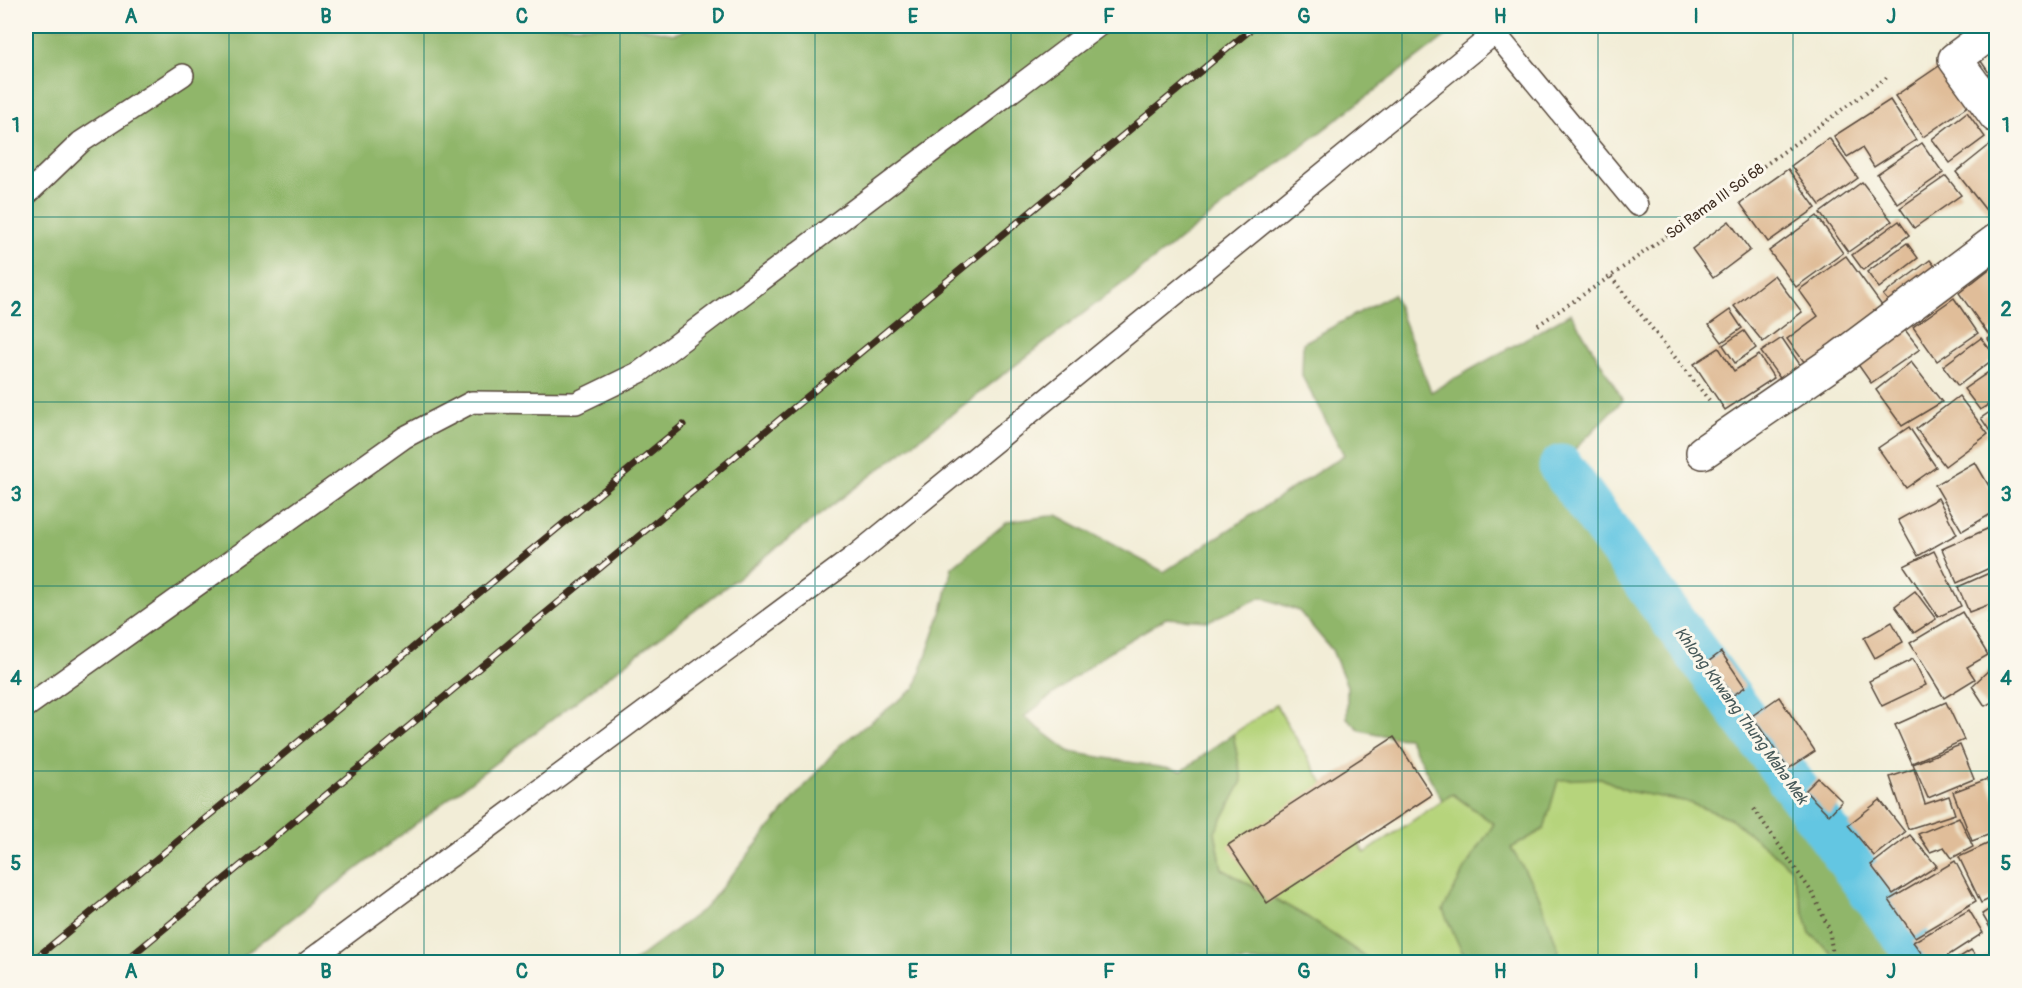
<svg xmlns="http://www.w3.org/2000/svg" width="2022" height="988" font-family="Pangolin,sans-serif">
  <rect width="100%" height="100%" fill="#fbf7ec"/>
  <filter id="ink" filterUnits="userSpaceOnUse"><feTurbulence type="fractalNoise" baseFrequency=".0167" numOctaves="2"/><feDisplacementMap in="SourceGraphic" scale="12" xChannelSelector="R" yChannelSelector="G"/><feConvolveMatrix kernelMatrix="1 2 1 2 8 2 1 2 1" color-interpolation-filters="sRGB"/></filter>
  <filter id="wash" filterUnits="userSpaceOnUse"><feTurbulence type="fractalNoise" baseFrequency=".008" numOctaves="4" result="noise"/><feDisplacementMap in="SourceGraphic" scale="24" xChannelSelector="R" yChannelSelector="G"/><feGaussianBlur stdDeviation="1.35" result="paint"/><feColorMatrix in="noise" values="0 0 0 0 0 0 0 0 0 0 0 0 0 0 0 0 0 1.4 0 .05"/><feComposite in="paint" operator="in"/></filter>
  <g filter="url(#wash)">
    <rect width="100%" height="100%" fill="#f2edd7"/>
    <g fill="#b6d47b" stroke="#787f4c" stroke-width="1.5">
      <path d="M1276 705 1365 853 1452 794 1494 824 1467 865 1462 952 1482 962H1373L1307 917 1222 869 1215 832 1242 781 1233 734Z"/>
      <path d="M1601 778 1628 791 1684 801 1730 818 1791 868 1810 933 1841 962H1541L1559 951 1511 848 1544 829 1558 779Z"/>
    </g>
    <g fill="#90b66b" stroke="#667044" stroke-width="1.5">
      <path d="M26 26H631L674 34 696 26H1459L235 962H26Z"/>
      <path d="M1393 294 1431 392 1571 313 1623 400 1549 476 1686 657 1907 962H1841L1810 933 1791 868 1730 818 1684 801 1628 791 1601 778 1558 780 1544 829 1511 848 1537 891 1559 951 1541 962H1482L1462 952 1443 910 1467 865 1494 824 1453 794 1442 800 1408 738 1391 737 1360 730 1347 718V686L1332 650 1299 611 1262 597 1208 621 1166 618 1104 655 1024 717 1070 752 1182 771 1233 734 1242 781 1215 832 1222 869 1307 917 1373 962H633L706 907 776 820 839 746 915 688 943 607 952 567 1007 522 1057 515 1164 572 1344 455 1302 376 1303 343Z"/>
    </g>
    <g fill="none" stroke-linecap="round" stroke-linejoin="round">
      <path stroke="#64c6e2" stroke-width="45" d="M1561 467 1923 962"/>
    </g>
    <g id="blocks">
      <g fill="#e0bd99">
        <path d="M1996 35V83L1974 51Z"/>
        <path d="M1945 62 1972 103 1923 137 1895 96Z"/>
        <path d="M1890 100 1916 140 1874 167 1862 148 1847 157 1834 136Z"/>
        <path d="M1967 112 1985 137 1950 163 1932 139Z"/>
        <path d="M1829 138 1858 178 1820 205 1791 166Z"/>
        <path d="M1996 140V223L1956 172Z"/>
        <path d="M1922 143 1943 173 1898 204 1877 174Z"/>
        <path d="M1788 169 1816 208 1768 242 1740 203Z"/>
        <path d="M1946 176 1961 195 1914 228 1900 208Z"/>
        <path d="M1862 182 1892 221 1848 252 1820 213Z"/>
        <path d="M1817 216 1843 253 1796 287 1769 251Z"/>
        <path d="M1729 221 1750 250 1713 278 1692 249Z"/>
        <path d="M1899 221 1909 235 1863 270 1852 255Z"/>
        <path d="M1907 243 1918 258 1879 288 1867 272Z"/>
        <path d="M1846 256 1888 314 1811 371 1787 339 1818 316 1799 290Z"/>
        <path d="M1930 260 1941 274 1894 308 1883 295Z"/>
        <path d="M1992 267 1996 272V328L1988 334 1959 293Z"/>
        <path d="M1774 275 1802 312 1763 342 1734 306Z"/>
        <path d="M1954 298 1978 333 1937 361 1913 327Z"/>
        <path d="M1730 310 1742 328 1722 342 1709 325Z"/>
        <path d="M1898 321 1920 349 1871 383 1852 356Z"/>
        <path d="M1744 331 1756 348 1735 363 1723 345Z"/>
        <path d="M1996 333V353L1988 339Z"/>
        <path d="M1782 338 1807 375 1787 388 1761 352Z"/>
        <path d="M1981 338 1996 357 1958 386 1943 366Z"/>
        <path d="M1719 348 1734 371 1759 355 1774 378 1725 410 1694 364Z"/>
        <path d="M1911 362 1942 402 1902 426 1876 390Z"/>
        <path d="M1996 367V400L1980 410 1964 389Z"/>
        <path d="M1959 396 1988 434 1945 466 1916 429Z"/>
        <path d="M1996 408V440L1981 418Z"/>
        <path d="M1909 427 1936 467 1906 488 1878 448Z"/>
        <path d="M1975 462 1996 498V511L1962 531 1935 485Z"/>
        <path d="M1938 498 1957 534 1918 556 1898 520Z"/>
        <path d="M1996 525V565L1957 583 1942 549Z"/>
        <path d="M1934 551 1961 606 1938 617 1904 566Z"/>
        <path d="M1996 570V602L1969 612 1958 587Z"/>
        <path d="M1915 591 1936 619 1914 633 1895 606Z"/>
        <path d="M1962 612 1988 655 1967 667 1975 679 1944 698 1910 643Z"/>
        <path d="M1996 620V642L1988 624Z"/>
        <path d="M1892 622 1903 642 1875 658 1864 638Z"/>
        <path d="M1721 652 1745 687 1732 696 1708 662Z"/>
        <path d="M1913 659 1926 685 1882 706 1869 681Z"/>
        <path d="M1993 666 1996 672V700L1985 706 1972 686Z"/>
        <path d="M1779 697 1815 751 1788 769 1752 716Z"/>
        <path d="M1946 702 1964 740 1912 763 1895 725Z"/>
        <path d="M1394 737 1432 795 1267 903 1228 845Z"/>
        <path d="M1960 745 1974 779 1928 798 1913 764Z"/>
        <path d="M1914 769 1925 804 1949 796 1955 814 1908 829 1890 777Z"/>
        <path d="M1818 778 1842 801 1829 815 1805 791Z"/>
        <path d="M1987 779 1996 804V832L1972 841 1953 792Z"/>
        <path d="M1880 800 1905 832 1874 856 1848 825Z"/>
        <path d="M1959 817 1973 847 1952 858 1944 847 1930 852 1918 834Z"/>
        <path d="M1910 835 1937 866 1893 894 1871 865Z"/>
        <path d="M1996 840V896L1981 903 1959 857Z"/>
        <path d="M1955 861 1976 901 1915 937 1889 900Z"/>
        <path d="M1996 905V938L1982 914Z"/>
        <path d="M1969 910 1983 933 1938 962H1928L1913 942Z"/>
        <path d="M1996 949V962H1952L1971 950 1979 960Z"/>
      </g>
    </g>
  </g>
  <g filter="url(#ink)">
    <use href="#blocks" fill-opacity="0" stroke="#56473a" stroke-width="1.5"/>
    <g fill="none" stroke-linecap="round" stroke-linejoin="round">
      <g stroke="#56473a" stroke-width="24">
        <g id="service">
          <path d="M26 195 81 142 183 75"/>
          <path d="M26 707 405 437 472 402 576 403 640 372 1098 26"/>
          <path d="M308 962 856 555 1495 33 1637 205"/>
        </g>
      </g>
      <g stroke="#56473a" stroke-width="36">
        <g id="minor">
          <path d="M1996 29 1955 59 1996 116"/>
          <path d="M1703 452 1841 357 1996 241"/>
        </g>
      </g>
      <g stroke="#56473a" stroke-width="4" stroke-dasharray="1.5 4.5" stroke-linecap="butt">
        <path d="M1611 277 1709 400"/>
        <path d="M1538 325 1611 276 1890 75"/>
        <path d="M1754 809 1813 894 1829 929 1834 962"/>
      </g>
      <use href="#service" stroke="#fff" stroke-width="21"/>
      <use href="#minor" stroke="#fff" stroke-width="33"/>
      <g stroke="#3b2a1e" stroke-width="7">
        <g id="rail">
          <path d="M31 962 683 425"/>
          <path d="M124 962 1255 26"/>
        </g>
      </g>
      <use href="#rail" stroke="#fbf7ec" stroke-width="4.5" stroke-dasharray="14" stroke-linecap="butt"/>
    </g>
  </g>
  <path fill="none" stroke="#0f766e" stroke-width="1.5" stroke-opacity="0.55" d="M229 26V962M424 26V962M620 26V962M815 26V962M1011 26V962M1207 26V962M1402 26V962M1598 26V962M1793 26V962M26 217H1996M26 402H1996M26 586H1996M26 771H1996"/>
  <g text-anchor="middle" stroke-width="6" stroke-linejoin="round" paint-order="stroke">
    <g font-size="15" fill="#3b2a1e" stroke="#fbf7ec">
      <text transform="translate(1715 201) rotate(-36)" y="5">Soi Rama III Soi 68</text>
    </g>
    <g font-size="16" font-style="italic" fill="#475959" stroke="#fbf7ec">
      <text transform="translate(1742 715) rotate(54)" y="6">Khlong Khwang Thung Maha Mek</text>
    </g>
  </g>
  <rect width="2022" height="988" fill="none" stroke="#fbf7ec" stroke-width="66"/>
  <rect x="33" y="33" width="1956" height="922" fill="none" stroke="#0f766e" stroke-width="2"/>
  <g font-size="20" text-anchor="middle" font-weight="bold" fill="#0f766e">
    <text x="131" y="23">A</text>
    <text x="326" y="23">B</text>
    <text x="522" y="23">C</text>
    <text x="718" y="23">D</text>
    <text x="913" y="23">E</text>
    <text x="1109" y="23">F</text>
    <text x="1304" y="23">G</text>
    <text x="1500" y="23">H</text>
    <text x="1696" y="23">I</text>
    <text x="1891" y="23">J</text>
    <text x="16" y="132">1</text>
    <text x="2006" y="132">1</text>
    <text x="16" y="316">2</text>
    <text x="2006" y="316">2</text>
    <text x="16" y="501">3</text>
    <text x="2006" y="501">3</text>
    <text x="16" y="685">4</text>
    <text x="2006" y="685">4</text>
    <text x="16" y="870">5</text>
    <text x="2006" y="870">5</text>
    <text x="131" y="978">A</text>
    <text x="326" y="978">B</text>
    <text x="522" y="978">C</text>
    <text x="718" y="978">D</text>
    <text x="913" y="978">E</text>
    <text x="1109" y="978">F</text>
    <text x="1304" y="978">G</text>
    <text x="1500" y="978">H</text>
    <text x="1696" y="978">I</text>
    <text x="1891" y="978">J</text>
  </g>
</svg>
